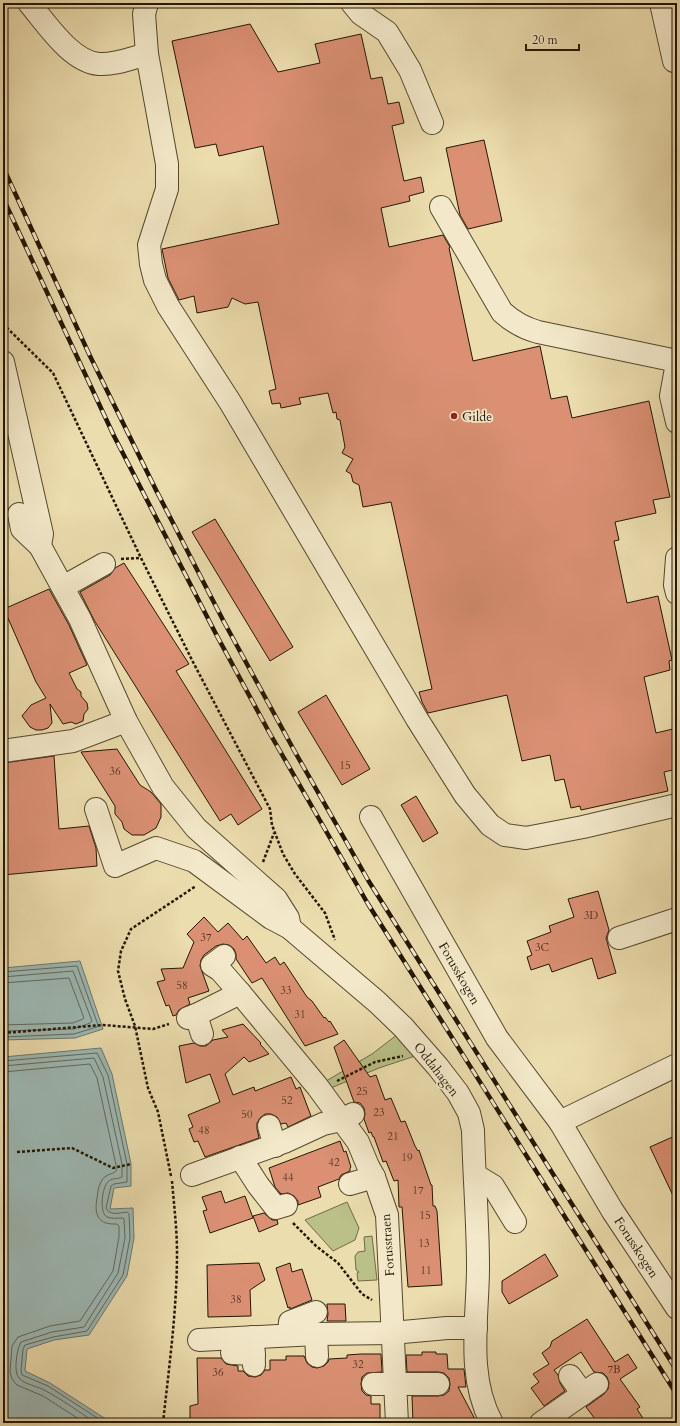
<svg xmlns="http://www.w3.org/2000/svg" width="680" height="1426" font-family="Cardo,serif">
  <rect width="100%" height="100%" fill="#ecddae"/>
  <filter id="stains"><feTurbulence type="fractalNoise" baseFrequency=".005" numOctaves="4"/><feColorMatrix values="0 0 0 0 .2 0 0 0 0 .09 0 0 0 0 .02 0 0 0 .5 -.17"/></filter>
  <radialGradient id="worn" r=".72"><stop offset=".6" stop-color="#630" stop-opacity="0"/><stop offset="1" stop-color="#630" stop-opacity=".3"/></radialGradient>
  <g fill="#bac088" stroke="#6e6b46">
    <path d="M398 1034 418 1055 379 1068 326 1090 321 1084 372 1054Z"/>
    <path d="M347 1202 359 1228 355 1240 333 1251 305 1220Z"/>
    <path d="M372 1236 377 1280 358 1281 357 1273 359 1272 356 1270 355 1256 358 1252 365 1251 364 1237Z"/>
  </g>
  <g fill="#9db9b5" stroke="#6c786e">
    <path d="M80 961 103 1029 75 1038 3 1040V968Z"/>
    <path d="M101 1048 112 1074 131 1164V1186L114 1188 110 1209 133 1208 134 1238 127 1276 89 1335 54 1340 27 1349 25 1371 50 1383 112 1423H3V1057Z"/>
  </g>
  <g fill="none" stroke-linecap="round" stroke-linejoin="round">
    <g stroke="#60685c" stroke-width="1">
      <path d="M3 972 77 966 98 1025 97 1027 74 1034 3 1037"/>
      <path d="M3 977 73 971 92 1021 90 1023 74 1029 3 1031"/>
      <path d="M3 983 69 978 84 1018 83 1019 73 1023 3 1025"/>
      <path d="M3 1061 97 1053 108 1075 127 1164V1182L114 1184 111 1186 106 1208C109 1216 120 1213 127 1212L129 1214 130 1238 123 1275 87 1331 53 1337 25 1345 23 1349 21 1371 22 1375 48 1386 105 1423"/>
      <path d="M3 1066 94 1058 103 1077 122 1164V1177L120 1178C116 1179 111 1178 108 1182 102 1187 99 1213 107 1217 111 1219 118 1218 123 1218L124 1219 125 1238 118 1273 84 1327 52 1332 21 1342C17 1348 13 1372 19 1378 25 1385 38 1386 46 1391 63 1400 79 1412 96 1423"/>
      <path d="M3 1072 90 1064 97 1078 116 1165C116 1167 117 1170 116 1171 114 1174 104 1174 101 1182 98 1187 98 1192 97 1198 94 1215 98 1225 117 1224L119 1226V1237L113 1271 80 1321 50 1326 18 1337 12 1346 10 1372 12 1379 17 1385 43 1396 85 1423"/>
    </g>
  </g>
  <g fill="#db9074" stroke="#231604">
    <path d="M250 24 278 72 320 63 315 44 361 34 371 79 382 77 388 104 399 102 404 123 392 126 404 181 421 177 424 192 409 196 410 201 381 208 389 247 443 235 450 247 449 248 473 361 540 346 551 399 567 396 572 418 649 401 670 497 653 500 656 513 615 522 619 540 614 541 627 603 658 596 672 660 669 661 670 670 644 677 656 733 677 728V769L664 772 668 791 581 810 580 806 571 808 564 779 555 781 550 755 522 761 507 695 428 713 422 702 419 692 432 689 391 502 363 507 359 485 353 482 351 474 346 471 353 459 342 453 345 447 340 420 337 419 336 412 333 413 328 393 299 398 301 404 281 408 280 403 272 404 269 391 276 389 258 302 245 304 232 298 228 307 197 313 194 296 179 300 168 278 162 249 279 224 263 146 219 156 216 144 195 148 172 41Z"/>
    <path d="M484 140 502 221 468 229 460 215 446 148Z"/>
    <path d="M215 519 293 647 270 661 192 532Z"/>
    <path d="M124 563 189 664 176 671 262 809 238 825 231 814 220 821 94 620 80 592 110 575 115 568Z"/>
    <path d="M49 589 69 625 87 665 69 673 77 689 81 692V696L87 703 88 709 84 714 83 721 76 724 71 722 63 724 50 704 52 723 48 728 42 730H36L30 727 22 716 31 705 46 698 36 682 4 609Z"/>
    <path d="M326 695 370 769 342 785 298 712Z"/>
    <path d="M117 749 140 785 151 792 161 804V817L156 828 144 835H132L124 829 122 822 115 814V806L81 752Z"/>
    <path d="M54 756 59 829 89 826 96 848 97 866 3 875V763Z"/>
    <path d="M416 796 438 833 423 842 401 805Z"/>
    <path d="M598 891 609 930 606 938 616 973 598 979 592 958 552 972 549 964 531 970 527 957 532 955 527 941 551 932 549 926 574 917 568 899Z"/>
    <path d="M204 917 218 932 228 923 243 940 247 936 266 963 275 957 280 965 284 962 307 997 312 1001 324 1018 325 1017 329 1022 330 1021 338 1034 305 1046 262 978 252 983 236 959V954L234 949 229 945 223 944 216 946 204 955 201 960 200 966 209 991 188 998 190 1004 179 1010 176 1015 173 1016 169 1005 166 1006 157 982 165 980 161 969 183 968 194 942 187 934Z"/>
    <path d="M243 1024 261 1043 260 1044 269 1054 249 1062 244 1057 225 1074 233 1095 254 1087 255 1091 291 1077 296 1089 300 1087 311 1116 288 1127 286 1123 281 1124 277 1117 271 1114H265L260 1118 257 1123V1129L259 1138 205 1157 198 1141 194 1142 189 1129 193 1127 188 1115 220 1102 210 1074 186 1083 179 1046 194 1043 200 1046H206L213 1040 228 1037 222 1030Z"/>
    <path d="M344 1040 370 1077 376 1075 385 1100 391 1098 401 1122 405 1121 415 1146 418 1151 419 1150 431 1185H432L433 1206H435L437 1211 442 1285 408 1287 402 1207H399L398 1180 394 1181 386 1161 383 1162 374 1137H373L371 1132 369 1133 364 1119 365 1114 364 1108 360 1103 354 1102 334 1047Z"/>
    <path d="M677 1135V1204L650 1147Z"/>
    <path d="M340 1141 344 1152 346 1151 351 1167 350 1168V1171L341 1175 339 1179 318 1187 321 1197 298 1205V1201L294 1196 288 1193 281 1194 275 1187 269 1168Z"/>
    <path d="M221 1191 225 1203 245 1196 253 1218 210 1233 203 1211 207 1210 202 1197Z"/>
    <path d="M264 1213 272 1220H277L278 1224 259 1232 253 1216Z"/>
    <path d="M545 1254 558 1276 509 1304 502 1292V1281Z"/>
    <path d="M259 1263 265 1280 250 1290 251 1316 208 1317 207 1265Z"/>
    <path d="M290 1263 292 1272 302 1269 312 1300 290 1309V1307L288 1308 276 1268Z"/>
    <path d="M327 1304H345L346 1321H327L328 1314Z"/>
    <path d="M587 1319 615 1362 628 1354 637 1368 620 1379 640 1407 637 1409 646 1423H598L586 1407 604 1394 608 1389 609 1383 607 1377 603 1373 594 1372 581 1352 554 1370 558 1375 560 1383 565 1391 544 1406 531 1388 539 1382 533 1374 549 1364 542 1353 550 1347 552 1341Z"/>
    <path d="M422 1352H436V1354H447L448 1369H464L466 1387H458L477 1423H413L412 1396H438L444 1395 449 1391 450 1384 449 1378 444 1373 438 1372H407L406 1355H422Z"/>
    <path d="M361 1354H381L382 1372 367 1373 362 1377 361 1384 362 1391 366 1395 371 1396V1404H380V1421L361 1423H190V1406L198 1404 197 1358H221L226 1364 238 1366V1371H243L248 1376 255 1377 261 1375 265 1370H270V1360H286V1356H304L307 1363 312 1367 317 1368 324 1366 328 1362 329 1359 347 1358V1355Z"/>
  </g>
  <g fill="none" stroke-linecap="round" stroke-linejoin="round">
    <g stroke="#55482e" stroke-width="24">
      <g id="minor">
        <path d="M29 3C46 23 71 62 99 64 115 65 132 58 147 54"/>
        <path d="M147 3 144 14 147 54 167 164V189L149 245 151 264 155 280 168 306 230 402 417 719 465 795 490 825 505 835 526 838 583 827 677 805"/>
        <path d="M352 3 361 14 387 32 410 70 432 123"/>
        <path d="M661 3 674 61"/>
        <path d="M441 207 502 312C513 322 523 328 538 332L677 361"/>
        <path d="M3 362 42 534 40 546 80 619 126 721 163 787 196 828 276 899 288 918 290 928"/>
        <path d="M677 363 671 396 677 422"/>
        <path d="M19 514 22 529 40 546"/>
        <path d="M677 558 675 585 677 593"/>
        <path d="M63 587 104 564"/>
        <path d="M3 751 73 741 126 721"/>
        <path d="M96 809 115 866 156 848 194 861 271 918 290 928 377 1002 403 1027 438 1067 458 1093 469 1113 473 1130C474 1176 478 1222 478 1267 478 1318 466 1376 492 1423"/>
        <path d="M371 817 497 1038 560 1122 612 1210 677 1308"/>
        <path d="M619 938 677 919"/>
        <path d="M224 956 212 965 220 970 240 993 317 1086 358 1142 368 1166 374 1177 387 1215 397 1423"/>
        <path d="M196 1015 202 1034"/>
        <path d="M188 1018 196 1015 240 993"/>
        <path d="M560 1122 677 1065"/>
        <path d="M269 1126 275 1146"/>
        <path d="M240 1157 258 1185 276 1208 286 1205"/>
        <path d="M192 1175 284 1142 323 1124 341 1120 353 1114"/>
        <path d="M475 1175 493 1186 515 1222"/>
        <path d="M350 1184 374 1177"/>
        <path d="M316 1334 317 1356"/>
        <path d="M289 1335 290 1322 316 1312"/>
        <path d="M253 1337 254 1365"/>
        <path d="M199 1340 316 1334 392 1333 447 1328H476"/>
        <path d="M232 1353 254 1354"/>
        <path d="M570 1376 583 1394"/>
        <path d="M373 1384H438"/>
        <path d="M541 1423 597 1384"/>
      </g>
    </g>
    <g stroke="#231604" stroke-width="2.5" stroke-dasharray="3 2" stroke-linecap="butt">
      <path d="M3 324 53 373 141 558 193 662 270 809 272 825 283 854 295 874 325 913 335 940"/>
      <path d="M121 559 141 558"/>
      <path d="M263 862 274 833"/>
      <path d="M3 1033 103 1025 153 1029 169 1024"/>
      <path d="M337 1081 375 1062 403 1056"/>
      <path d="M17 1152 72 1148 113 1168 131 1164"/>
      <path d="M171 1176 158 1112 148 1088 135 1026 125 999 118 971 121 951 131 929 196 886"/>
      <path d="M293 1223 316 1246 338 1263 362 1294 372 1300"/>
      <path d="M163 1423C169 1367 177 1310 177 1253 177 1229 174 1205 172 1181"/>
    </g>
    <use href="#minor" stroke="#f3e9ca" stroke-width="22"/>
    <g stroke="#231604" stroke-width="4.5">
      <g id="rail">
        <path d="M3 167 90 356 156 490 224 622 295 752 368 880 677 1371"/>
        <path d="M3 198 114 436 217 636 269 732 368 904 677 1395"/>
      </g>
    </g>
    <use href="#rail" stroke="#f3e9ca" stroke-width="3" stroke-dasharray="9" stroke-linecap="butt"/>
  </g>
  <circle fill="#8f2418" stroke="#f3e9ca" stroke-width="1.5" cx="454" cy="416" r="4"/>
  <g text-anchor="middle" stroke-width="3.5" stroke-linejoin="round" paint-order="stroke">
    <g font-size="11" fill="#513420">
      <text x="345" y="769">15</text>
      <text x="115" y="775">36</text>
      <text x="591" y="919">3D</text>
      <text x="206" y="941">37</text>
      <text x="542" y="951">3C</text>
      <text x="182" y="989">58</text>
      <text x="286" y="994">33</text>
      <text x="300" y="1018">31</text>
      <text x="362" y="1095">25</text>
      <text x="287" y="1104">52</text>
      <text x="379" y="1116">23</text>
      <text x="247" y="1118">50</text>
      <text x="204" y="1134">48</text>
      <text x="393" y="1140">21</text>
      <text x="407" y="1161">19</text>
      <text x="334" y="1166">42</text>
      <text x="288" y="1181">44</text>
      <text x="418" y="1194">17</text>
      <text x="425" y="1219">15</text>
      <text x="424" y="1247">13</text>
      <text x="426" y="1274">11</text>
      <text x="236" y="1303">38</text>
      <text x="358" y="1368">32</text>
      <text x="614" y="1373">7B</text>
      <text x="218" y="1376">36</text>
    </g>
    <g font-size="13" fill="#231604" stroke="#f3e9ca" text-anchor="start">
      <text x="462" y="421">Gilde</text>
    </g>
    <g font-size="13" fill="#231604" stroke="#f3e9ca">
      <text transform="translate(460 973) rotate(60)" y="5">Forusskogen</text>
      <text transform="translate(437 1069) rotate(52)" y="5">Oddahagen</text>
      <text transform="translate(387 1245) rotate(-94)" y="5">Forusstraen</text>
      <text transform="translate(637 1247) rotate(57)" y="5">Forusskogen</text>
    </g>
  </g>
  <rect width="680" height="1426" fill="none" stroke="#ecddae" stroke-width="16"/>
  <rect x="4" y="4" width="672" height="1418" fill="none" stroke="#231604" stroke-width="2"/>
  <rect x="8" y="8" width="664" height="1410" fill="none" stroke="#231604"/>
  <path d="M526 44v6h53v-6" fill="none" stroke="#231604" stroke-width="2"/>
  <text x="532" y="44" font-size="12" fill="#231604" stroke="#f3e9ca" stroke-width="3" paint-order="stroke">20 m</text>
  <rect width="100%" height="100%" filter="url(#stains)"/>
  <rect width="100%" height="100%" fill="url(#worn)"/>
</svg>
